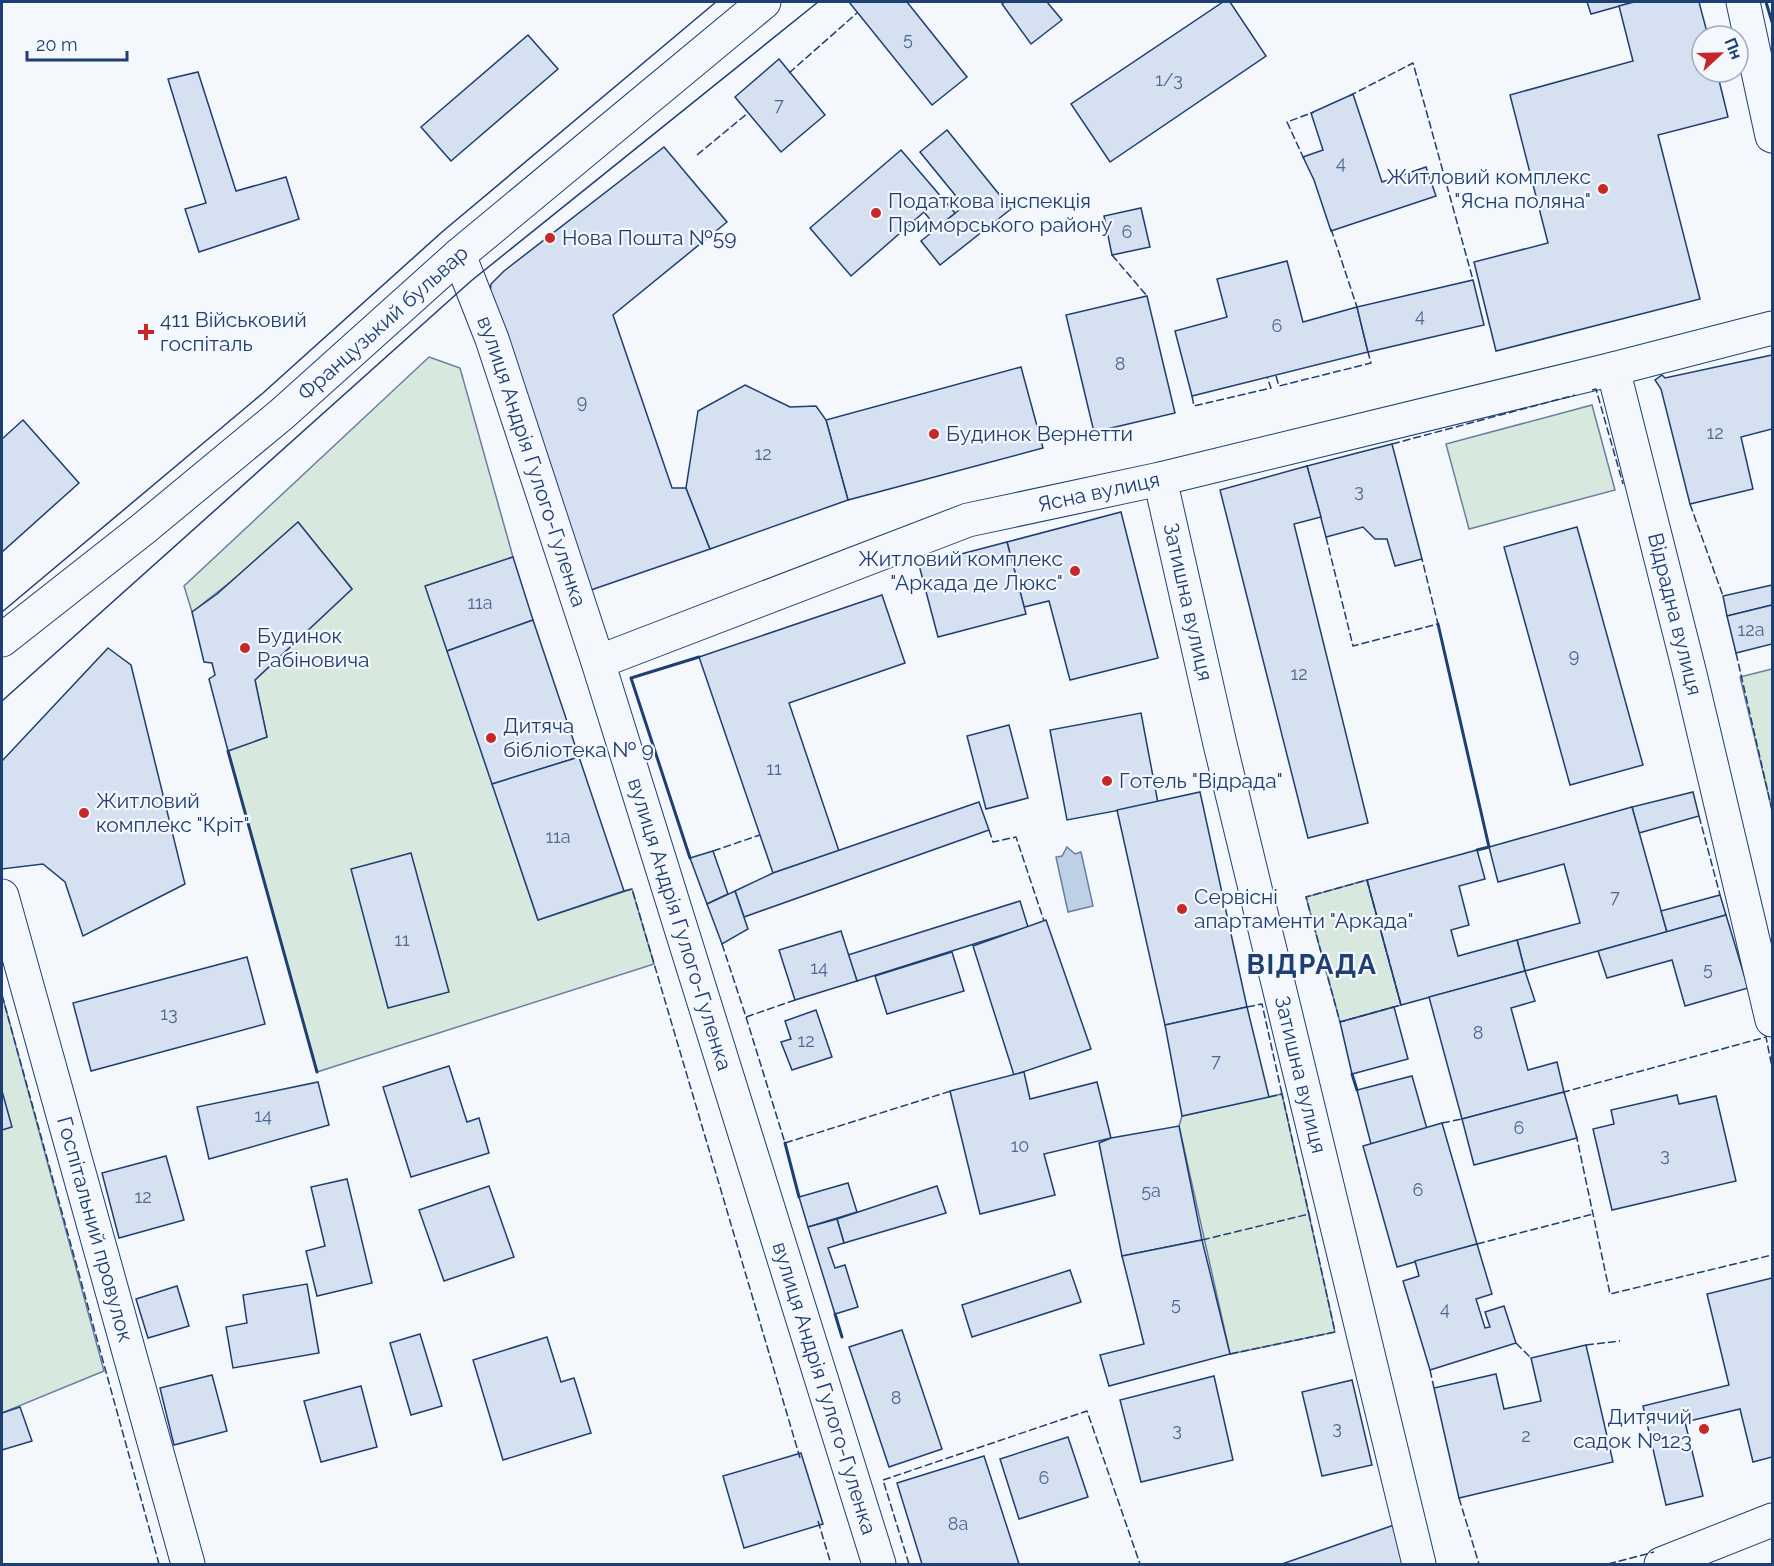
<svg xmlns="http://www.w3.org/2000/svg" width="1774" height="1566" font-family="Raleway,sans-serif">
  <rect width="100%" height="100%" fill="#f4f7fb"/>
  <g fill="#d7e8df" stroke="#687fa3" stroke-width="1.5">
    <path d="M429 357 460 368 513 557 426 586 538 920 632 889 654 964 317 1072 228 751 267 737 255 680 352 589 298 522 243 572 192 612 184 586Z"/>
    <path d="M1592 405 1615 490 1469 529 1446 444Z"/>
    <path d="M1772 669V810L1740 677Z"/>
    <path d="M1367 880 1401 1005 1340 1022 1306 897Z"/>
    <path d="M2 995 104 1371 2 1413Z"/>
    <path d="M1282 1094 1335 1332 1230 1354 1179 1126 1182 1116Z"/>
  </g>
  <path fill="#bed0e5" stroke="#687fa3" stroke-width="1.5" d="M1067 847 1075 854 1081 852 1093 906 1068 912 1056 857 1062 856Z"/>
  <g fill="#d5e0f0" stroke="#1d3f73" stroke-width="1.5">
    <path d="M849 2H907L967 77 932 105Z"/>
    <path d="M1005 2H1047L1062 20 1031 44 1002 4Z"/>
    <path d="M1223 2H1230L1266 56 1110 162 1071 104Z"/>
    <path d="M1587 2H1634L1591 14Z"/>
    <path d="M1634 2H1699L1708 36H1702V72H1717L1728 117 1658 135 1700 299 1496 351 1474 262 1548 243 1510 95 1633 61 1619 6Z"/>
    <path d="M528 35 558 69 451 161 421 127Z"/>
    <path d="M779 59 825 115 781 152 735 97Z"/>
    <path d="M198 72 236 191 286 177 299 219 199 252 185 209 206 203 168 79Z"/>
    <path d="M1353 94 1382 182 1426 167 1436 196 1331 231 1314 180 1303 157 1323 150 1311 113Z"/>
    <path d="M947 130 1011 209 940 265 921 241 964 206 920 152Z"/>
    <path d="M664 147 727 222 613 315 672 488H686L710 549 588 591 489 303 491 284 504 271Z"/>
    <path d="M901 150 955 213 937 228 924 212 851 276 810 228Z"/>
    <path d="M1141 208 1150 247 1112 255 1104 216Z"/>
    <path d="M1287 261 1303 322 1357 307 1368 352 1192 396 1175 331 1227 317 1217 279Z"/>
    <path d="M1473 280 1484 325 1368 352 1357 307Z"/>
    <path d="M1147 296 1175 413 1094 432 1066 315Z"/>
    <path d="M1772 355V429L1741 437 1753 489 1690 504 1661 389 1655 380 1662 375 1665 378Z"/>
    <path d="M1021 367 1043 448 848 500 826 420Z"/>
    <path d="M745 385 790 407 816 406 826 420 848 500 710 549 686 488 698 411Z"/>
    <path d="M23 420 79 483 2 552V439Z"/>
    <path d="M1392 444 1422 559 1395 566 1387 539H1375L1363 527 1326 537 1307 466Z"/>
    <path d="M1307 466 1321 517 1294 524 1368 823 1308 838 1220 490Z"/>
    <path d="M1121 512 1158 658 1070 680 1049 601 1024 607 1007 542Z"/>
    <path d="M298 522 352 589 255 680 267 737 228 751 209 679 215 675 212 663 204 662 192 612 217 594Z"/>
    <path d="M1577 527 1643 765 1570 785 1504 547Z"/>
    <path d="M1007 542 1026 614 938 637 919 565Z"/>
    <path d="M513 557 533 620 447 651 425 586Z"/>
    <path d="M1772 585V605L1727 616 1723 596Z"/>
    <path d="M882 595 905 663 789 703 839 851 773 873 699 657Z"/>
    <path d="M1772 605V644L1736 653 1727 616Z"/>
    <path d="M533 620 579 757 492 784 447 651Z"/>
    <path d="M108 648 131 665 185 884 83 936 65 882 43 864 2 869V761Z"/>
    <path d="M1141 713 1158 803 1067 820 1050 730Z"/>
    <path d="M1009 725 1028 798 986 809 967 736Z"/>
    <path d="M579 757 624 891 538 920 492 784Z"/>
    <path d="M1200 792 1247 1007 1165 1025 1117 810Z"/>
    <path d="M1693 792 1699 816 1639 833 1632 807Z"/>
    <path d="M979 802 989 830 744 917 735 891 773 873Z"/>
    <path d="M1632 807 1667 932 1525 971 1517 940 1580 923 1564 864 1498 882 1489 847Z"/>
    <path d="M1477 850 1485 879 1459 886 1469 925 1451 930 1458 956 1517 940 1525 971 1401 1005 1367 880Z"/>
    <path d="M713 851 728 894 707 904 690 858Z"/>
    <path d="M411 853 449 992 388 1008 351 869Z"/>
    <path d="M735 891 748 929 722 944 707 904Z"/>
    <path d="M1720 895 1726 915 1667 932 1661 911Z"/>
    <path d="M1020 901 1028 927 857 981 848 955Z"/>
    <path d="M1726 915 1748 988 1685 1006 1672 960 1607 978 1598 951Z"/>
    <path d="M1046 920 1091 1049 1014 1075 973 946Z"/>
    <path d="M841 931 857 981 795 1000 779 950Z"/>
    <path d="M952 952 964 991 887 1014 875 976Z"/>
    <path d="M247 957 265 1024 91 1071 73 1003Z"/>
    <path d="M1525 971 1535 1001 1511 1008 1528 1070 1557 1062 1564 1092 1462 1119 1429 997Z"/>
    <path d="M1247 1007 1269 1097 1182 1116 1165 1025Z"/>
    <path d="M1394 1007 1408 1059 1352 1074 1340 1022Z"/>
    <path d="M816 1010 832 1057 792 1070 781 1042 791 1039 785 1021Z"/>
    <path d="M449 1066 467 1122 479 1118 489 1153 411 1177 383 1087Z"/>
    <path d="M1024 1072 1030 1099 1097 1082 1111 1138 1044 1154 1055 1195 980 1214 950 1091Z"/>
    <path d="M1412 1076 1427 1129 1371 1144 1357 1090Z"/>
    <path d="M318 1082 329 1125 209 1159 197 1107Z"/>
    <path d="M2 1091 12 1127 2 1130Z"/>
    <path d="M1564 1092 1577 1138 1474 1165 1462 1119Z"/>
    <path d="M1677 1095 1679 1104 1716 1096 1736 1181 1612 1210 1593 1129 1614 1124 1611 1110Z"/>
    <path d="M1442 1123 1477 1244 1397 1267 1363 1146Z"/>
    <path d="M1179 1126 1202 1240 1122 1256 1099 1143 1111 1138Z"/>
    <path d="M166 1156 184 1220 119 1238 102 1173Z"/>
    <path d="M347 1179 372 1283 317 1296 306 1251 325 1246 311 1187Z"/>
    <path d="M848 1183 857 1212 808 1227 799 1197Z"/>
    <path d="M489 1186 514 1257 444 1281 419 1210Z"/>
    <path d="M937 1186 946 1213 844 1243 837 1219Z"/>
    <path d="M837 1219 844 1243 828 1248 835 1268 845 1265 858 1307 835 1314 808 1227Z"/>
    <path d="M1202 1240 1230 1354 1109 1386 1100 1355 1144 1344 1122 1256Z"/>
    <path d="M1477 1244 1492 1294 1476 1299 1485 1328 1490 1327 1485 1312 1504 1306 1516 1343 1430 1370 1403 1281 1419 1276 1415 1261Z"/>
    <path d="M1070 1270 1081 1302 972 1337 962 1305Z"/>
    <path d="M1772 1278V1457L1753 1462 1740 1409 1685 1422 1703 1496 1666 1505 1643 1406 1729 1385 1707 1294Z"/>
    <path d="M307 1284 319 1353 233 1368 226 1327 247 1323 243 1295Z"/>
    <path d="M177 1286 189 1326 148 1338 136 1299Z"/>
    <path d="M902 1330 942 1449 889 1467 849 1347Z"/>
    <path d="M420 1334 442 1406 411 1415 390 1343Z"/>
    <path d="M547 1337 561 1382 574 1378 591 1433 503 1460 473 1360Z"/>
    <path d="M1586 1345 1613 1462 1459 1498 1434 1388 1496 1374 1504 1409 1541 1401 1531 1358Z"/>
    <path d="M212 1375 227 1431 174 1445 160 1388Z"/>
    <path d="M1214 1376 1233 1460 1141 1482 1120 1400Z"/>
    <path d="M1352 1380 1372 1465 1322 1476 1302 1392Z"/>
    <path d="M361 1386 377 1447 321 1462 304 1401Z"/>
    <path d="M20 1407 32 1441 2 1450V1413Z"/>
    <path d="M1068 1437 1088 1497 1019 1519 1000 1459Z"/>
    <path d="M801 1453 823 1524 744 1548 723 1476Z"/>
    <path d="M984 1456 1019 1564H922L897 1483Z"/>
    <path d="M1394 1525 1408 1564H1282Z"/>
  </g>
  <g fill="none" stroke-linecap="round" stroke-linejoin="round">
    <g stroke="#1d3f73" stroke-width="35">
      <g id="minor">
        <path d="M1743 2 1772 136"/>
        <path id="s1" d="M459 255 492 339 598 662 879 1564"/>
        <path id="s2" d="M1772 328 1613 369 1690 674 1772 1020"/>
        <path id="s3" d="M1160 479 1220 744 1419 1564"/>
        <path id="s4" d="M2 640 143 529 282 414 459 255 764 2"/>
        <path id="s5" d="M598 662 968 520 1160 479 1613 369"/>
        <path id="s6" d="M2 896 188 1564"/>
        <path d="M1661 1564 1772 1520"/>
      </g>
    </g>
    <use href="#minor" stroke="#f4f7fb" stroke-width="33"/>
    <g stroke="#1d3f73" stroke-width="1.5">
      <path d="M2 612 263 393 442 232 716 2"/>
      <path d="M2 701 471 281 818 2"/>
    </g>
    <g stroke="#1d3f73" stroke-width="1.5" stroke-dasharray="8 3" stroke-linecap="butt">
      <path d="M789 73 857 13"/>
      <path d="M1349 96 1413 63 1473 280"/>
      <path d="M697 155 748 113"/>
      <path d="M1304 159 1287 122 1314 112"/>
      <path d="M1331 229 1357 307"/>
      <path d="M1112 255 1147 296"/>
      <path d="M1276 376 1279 386 1371 363 1368 352"/>
      <path d="M1592 390 1596 389 1623 484"/>
      <path d="M1192 396 1194 406 1271 388 1267 377"/>
      <path d="M1392 444 1575 395"/>
      <path d="M1690 504 1723 596"/>
      <path d="M1326 537 1353 646 1438 624 1422 559"/>
      <path d="M1736 653 1772 810"/>
      <path d="M1699 816 1720 895"/>
      <path d="M989 830 993 842 1016 837 1044 921"/>
      <path d="M713 851 760 835"/>
      <path d="M1367 880 1401 1005 1340 1022 1306 897Z"/>
      <path d="M624 891 632 889 800 1458"/>
      <path d="M722 944 746 1017 798 999"/>
      <path d="M2 995 159 1564"/>
      <path d="M1247 1007 1262 1004 1282 1094"/>
      <path d="M746 1017 785 1143 954 1090"/>
      <path d="M1564 1094V1092L1766 1037 1772 1067"/>
      <path d="M1269 1097 1282 1094 1309 1214"/>
      <path d="M1442 1123 1462 1119"/>
      <path d="M1576 1134 1610 1294 1772 1255"/>
      <path d="M1202 1240 1309 1214 1335 1332 1230 1354"/>
      <path d="M1477 1244 1593 1214"/>
      <path d="M1516 1343 1531 1358"/>
      <path d="M1586 1345 1620 1341"/>
      <path d="M1430 1370 1434 1388"/>
      <path d="M1459 1498 1479 1564"/>
      <path d="M818 1521 831 1564"/>
      <path d="M909 1564 883 1480 1087 1411 1140 1564"/>
      <path d="M1608 1564 1654 1552"/>
    </g>
    <g stroke="#1d3f73" stroke-width="3">
      <path d="M1766 2 1772 22"/>
      <path d="M1438 624 1489 847 1477 850"/>
      <path d="M228 751 317 1072"/>
      <path d="M690 858 631 678 699 657"/>
      <path d="M1352 1074 1357 1090"/>
      <path d="M785 1143 799 1197"/>
      <path d="M835 1314 842 1337"/>
    </g>
  </g>
  <g fill="#c62828" stroke="#f4f7fb" stroke-width="2">
    <circle cx="1603" cy="189" r="6"/>
    <circle cx="876" cy="213" r="6"/>
    <circle cx="550" cy="238" r="6"/>
    <path d="M143 323h6v6h6v6h-6v6h-6v-6h-6v-6h6z"/>
    <circle cx="934" cy="434" r="6"/>
    <circle cx="1075" cy="571" r="6"/>
    <circle cx="245" cy="648" r="6"/>
    <circle cx="491" cy="738" r="6"/>
    <circle cx="1107" cy="781" r="6"/>
    <circle cx="84" cy="813" r="6"/>
    <circle cx="1182" cy="909" r="6"/>
    <circle cx="1704" cy="1429" r="6"/>
  </g>
  <g text-anchor="middle" stroke-width="4.5" stroke-linejoin="round" paint-order="stroke">
    <g font-size="18" fill="#4b6792">
      <text x="908" y="45">5</text>
      <text x="1169" y="86">1/3</text>
      <text x="779" y="111">7</text>
      <text x="1341" y="169">4</text>
      <text x="1127" y="238">6</text>
      <text x="1420" y="322">4</text>
      <text x="1277" y="332">6</text>
      <text x="1120" y="370">8</text>
      <text x="582" y="408">9</text>
      <text x="1715" y="439">12</text>
      <text x="763" y="460">12</text>
      <text x="1359" y="497">3</text>
      <text x="480" y="609">11а</text>
      <text x="1751" y="636">12а</text>
      <text x="1574" y="662">9</text>
      <text x="1299" y="680">12</text>
      <text x="774" y="775">11</text>
      <text x="558" y="843">11а</text>
      <text x="1615" y="903">7</text>
      <text x="402" y="946">11</text>
      <text x="819" y="974">14</text>
      <text x="1708" y="975">5</text>
      <text x="169" y="1020">13</text>
      <text x="1478" y="1039">8</text>
      <text x="806" y="1047">12</text>
      <text x="1216" y="1067">7</text>
      <text x="263" y="1122">14</text>
      <text x="1519" y="1134">6</text>
      <text x="1020" y="1152">10</text>
      <text x="1665" y="1161">3</text>
      <text x="1418" y="1196">6</text>
      <text x="1151" y="1197">5а</text>
      <text x="143" y="1203">12</text>
      <text x="1176" y="1310">5</text>
      <text x="1445" y="1315">4</text>
      <text x="896" y="1404">8</text>
      <text x="1337" y="1434">3</text>
      <text x="1177" y="1436">3</text>
      <text x="1526" y="1442">2</text>
      <text x="1044" y="1484">6</text>
      <text x="958" y="1530">8а</text>
    </g>
    <g font-size="21" fill="#1d3f73" stroke="#f4f7fb" text-anchor="start">
      <text x="1591" y="184" text-anchor="end">Житловий комплекс<tspan x="1591" dy="24">"Ясна поляна"</tspan></text>
      <text x="888" y="208">Податкова інспекція<tspan x="888" dy="24">Приморського району</tspan></text>
      <text x="562" y="245">Нова Пошта №59</text>
      <text x="160" y="327">411 Військовий<tspan x="160" dy="24">госпіталь</tspan></text>
      <text x="946" y="441">Будинок Вернетти</text>
      <text x="1063" y="566" text-anchor="end">Житловий комплекс<tspan x="1063" dy="24">"Аркада де Люкс"</tspan></text>
      <text x="257" y="643">Будинок<tspan x="257" dy="24">Рабіновича</tspan></text>
      <text x="503" y="733">Дитяча<tspan x="503" dy="24">бібліотека № 9</tspan></text>
      <text x="1119" y="788">Готель "Відрада"</text>
      <text x="96" y="808">Житловий<tspan x="96" dy="24">комплекс "Кріт"</tspan></text>
      <text x="1194" y="904">Сервісні<tspan x="1194" dy="24">апартаменти "Аркада"</tspan></text>
      <text x="1692" y="1424" text-anchor="end">Дитячий<tspan x="1692" dy="24">садок №123</tspan></text>
    </g>
    <g font-size="21" fill="#1d3f73" stroke="#f4f7fb">
      <text dy="7" stroke="none"><textPath href="#s4" startOffset="496">Французький бульвар</textPath></text>
      <text dy="7" stroke="none"><textPath href="#s1" startOffset="219">вулиця Андрія Гулого-Гуленка</textPath></text>
      <text dy="7" stroke="none"><textPath href="#s5" startOffset="530">Ясна вулиця</textPath></text>
      <text dy="7" stroke="none"><textPath href="#s3" startOffset="126">Затишна вулиця</textPath></text>
      <text dy="7" stroke="none"><textPath href="#s2" startOffset="417">Відрадна вулиця</textPath></text>
      <text dy="7" stroke="none"><textPath href="#s1" startOffset="705">вулиця Андрія Гулого-Гуленка</textPath></text>
      <text dy="7" stroke="none"><textPath href="#s3" startOffset="612">Затишна вулиця</textPath></text>
      <text dy="7" stroke="none"><textPath href="#s6" startOffset="346">Госпітальний провулок</textPath></text>
      <text dy="7" stroke="none"><textPath href="#s1" startOffset="1191">вулиця Андрія Гулого-Гуленка</textPath></text>
    </g>
    <g font-size="27" font-weight="bold" letter-spacing="1.5" fill="#1d3f73" stroke="#f4f7fb">
      <text x="1312" y="974">ВІДРАДА</text>
    </g>
  </g>
  <rect width="1774" height="1566" fill="none" stroke="#1d3f73" stroke-width="6"/>
  <g transform="translate(1720 54) rotate(68)"><circle r="28" fill="#f4f7fb" stroke="#9eadc5" stroke-width="1.5"/>
  <path d="M0-4.5L10 22L0 15L-10 22Z" fill="#c62828"/>
  <text y="-9" font-size="16" font-weight="bold" text-anchor="middle" fill="#1d3f73">Пн</text>
  </g>
  <path d="M27 51v9h100v-9" fill="none" stroke="#1d3f73" stroke-width="3"/>
  <text x="36" y="51" font-size="18" fill="#1d3f73" stroke="#f4f7fb" stroke-width="4.5" paint-order="stroke">20 m</text>
</svg>
